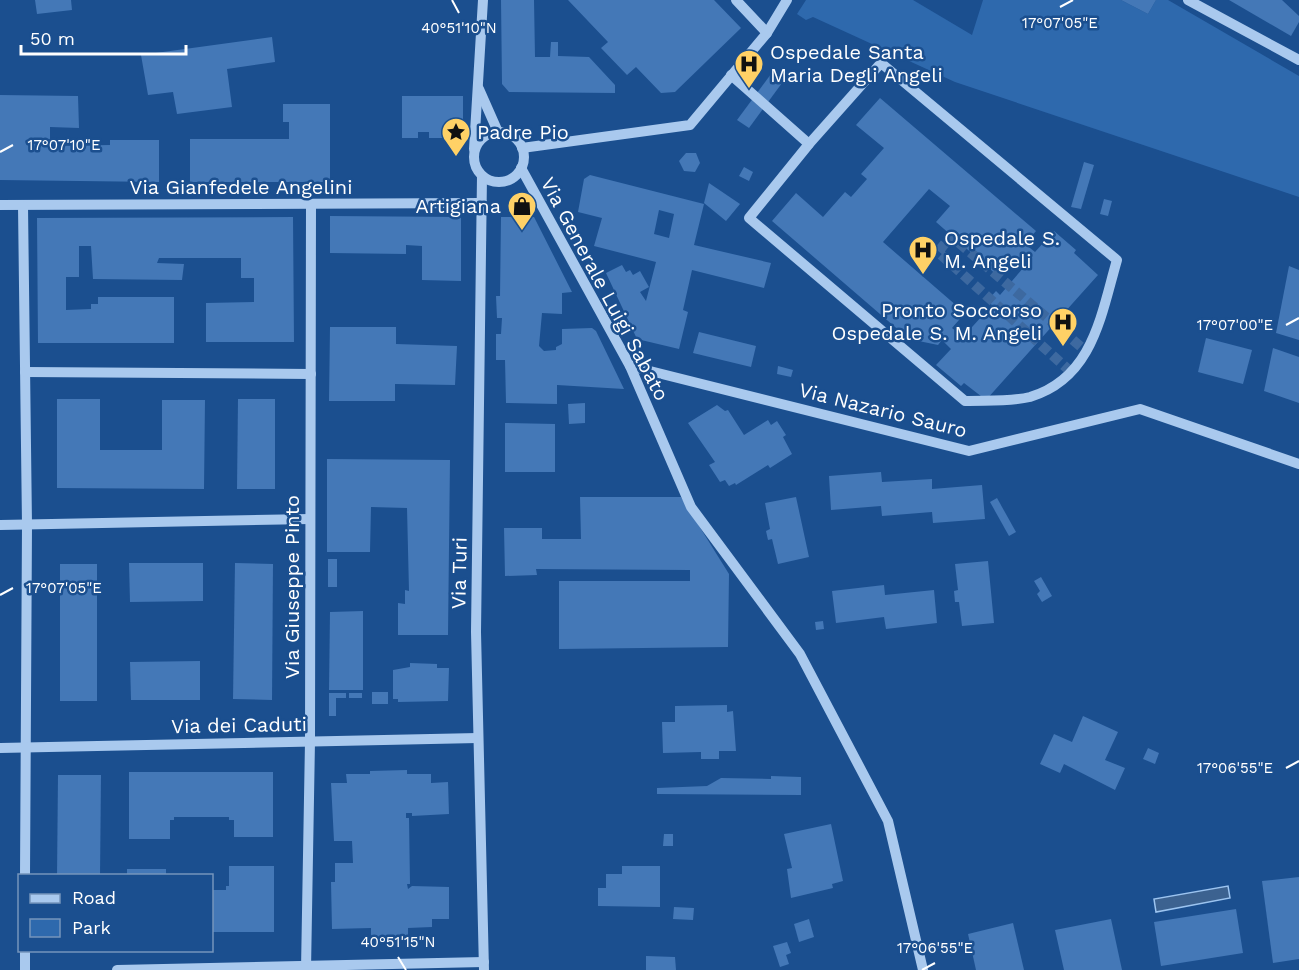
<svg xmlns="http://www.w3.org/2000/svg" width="1299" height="970" font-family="'Work Sans',sans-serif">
  <rect width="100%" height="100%" fill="#1b4f8f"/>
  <path fill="#2e69ad" d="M806 0H913L972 35 983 0H1121L1148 14 1156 0H1168L1299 76V197L955 82 813 17 806 20 797 14Z"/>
  <path fill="#3c6290" stroke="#9cc4f0" stroke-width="1.5" d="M1228 886 1230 898 1156 912 1154 899Z"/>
  <g fill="#4478b7" fill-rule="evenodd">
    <path d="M35 0H71L72 10 37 14Z"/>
    <path d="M501 0H534L535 57H550L551 42H558V56L589 57 615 85V93L509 92 502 84Z"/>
    <path d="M568 0H714L741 28 675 92 661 93 636 67 627 75 601 48 608 42Z"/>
    <path d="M1121 0H1156L1148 14Z"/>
    <path d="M1229 0H1282L1299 16V22L1291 36Z"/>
    <path d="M272 37 275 62 227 69 232 107 177 114 173 92 148 95 141 55Z"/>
    <path d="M771 74 782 83 749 128 737 120Z"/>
    <path d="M0 95 78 96 79 128 50 127V146L110 145V140H159V182L0 180Z"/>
    <path d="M402 96H463V138H429V132H418V138H402Z"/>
    <path d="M880 98 1036 231 1025 244 1035 252 1054 231 1076 250 1074 253 1098 275 986 400 964 383 961 386 936 365 951 349 942 340 938 345 909 339 772 221 796 193 823 217 845 192 851 197 867 179 861 174 884 148 856 125ZM929 189 950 206 936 222 998 276 1013 258 1024 267 1000 295 996 291 987 301 992 305 963 337 952 328 965 313 883 242Z"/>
    <path d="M283 104H330V182H190V139H289V122H283Z"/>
    <path d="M686 153H696L700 163 695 172 684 171 679 161Z"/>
    <path d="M1084 162 1094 165 1081 209 1071 207Z"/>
    <path d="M744 167 753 172 749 181 739 176Z"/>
    <path d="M590 175 704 204 694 245 771 263 764 288 692 270 683 310 688 312 679 349 637 339 606 273 622 265 626 272 630 270 633 275 640 271 649 287 640 292 646 301 656 262 594 246 602 218 578 212 584 179ZM659 210 674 214 669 238 654 234Z"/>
    <path d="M709 183 740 204 726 221 704 203Z"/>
    <path d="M1104 199 1112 201 1108 216 1100 214Z"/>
    <path d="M330 216 461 217V281L422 280V246L406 245V254L330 253Z"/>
    <path d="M293 217 294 342H206V303L254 302V278H241V258H159L157 263 184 264 182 280 93 279 91 246H79V277H66V310L91 309V304H98V297H174V343H38L37 218Z"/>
    <path d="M501 217H534L572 292 562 293V314L542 313 539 346 544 351 556 350V347L562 344V329L592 328 596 331 624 389 557 385V404L506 403 505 360H496V334H501L502 318H497L496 296H500Z"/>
    <path d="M1289 266 1299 270V340L1276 333Z"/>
    <path d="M330 327H396V344L457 346 455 385 395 384V401H329Z"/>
    <path d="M699 332 756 346 751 367 693 353Z"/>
    <path d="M1206 338 1252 350 1243 384 1198 372Z"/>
    <path d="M1273 348 1299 357V403L1264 391Z"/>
    <path d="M778 366 793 370 791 377 777 374Z"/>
    <path d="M57 399H100V450H162V400H205L204 489 57 488Z"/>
    <path d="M238 399H275V489H237Z"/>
    <path d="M585 403V423L569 424 568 404Z"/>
    <path d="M717 405 725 411 728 410 744 435 768 420 771 425 777 421 786 435 783 437 792 454 770 468 768 465 736 485 735 483 729 486 725 480 720 482 709 465 715 462 688 423Z"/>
    <path d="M505 423 555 424V472H505Z"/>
    <path d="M327 459 450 460 448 635H398V603L405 604V590L409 591 407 508 371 507 370 552H327Z"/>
    <path d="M881 472 882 482 932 479V489L982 485 985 519 933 523 932 512 882 516 881 506 831 510 829 476Z"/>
    <path d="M580 497H681L729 574 728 647 559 649V581H690V570L536 569 537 575 505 576 504 528H542V539H581Z"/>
    <path d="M796 497 809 557 778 564 772 539 768 540 766 531 770 529 765 503Z"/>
    <path d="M997 498 1016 532 1009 536 990 502Z"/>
    <rect x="328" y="559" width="9" height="28"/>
    <path d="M988 561 994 623 962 626 959 602H955L954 591 958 590 955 564Z"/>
    <path d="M129 563H203V601L130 602Z"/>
    <path d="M235 563 273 564 272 700 233 699Z"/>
    <rect x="60" y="564" width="37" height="137"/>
    <path d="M1041 577 1052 596 1042 602 1037 594 1040 591 1034 581Z"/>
    <path d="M884 585 885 595 934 590 937 623 886 629 884 617 836 623 832 591Z"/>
    <path d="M363 611V690H329L330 612Z"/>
    <path d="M823 621 824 629 816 630 815 622Z"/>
    <path d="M200 661V700H131L130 662Z"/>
    <path d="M410 663 437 664V668H449L448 701 398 702V699H393V670L410 667Z"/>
    <rect x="372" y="692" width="16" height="12"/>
    <path d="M329 693H346V698H336V716H329Z"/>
    <rect x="349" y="693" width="13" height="5"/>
    <path d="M727 705V712L733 711 736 751H719V759H701V752L663 753 662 722H675V706Z"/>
    <path d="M1083 716 1118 732 1105 760 1125 768 1115 790 1064 764 1060 773 1040 764 1054 734 1072 742Z"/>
    <path d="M1148 748 1159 753 1155 764 1143 759Z"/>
    <path d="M407 770V774H431V783L448 782 449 814 412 816V813H406V818H409L410 884H407L408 889 412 886 449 887V919H432V927L408 928V939H394V943H371V928L332 929 331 882H335V863H353L352 841H334L331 783H347L346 774H370V771Z"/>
    <path d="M129 772H273V837H234V820H229V817H174V820H170V839H129Z"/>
    <path d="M58 775H101L100 876H57Z"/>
    <path d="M771 776 801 777V795L657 794V788L707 786 721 778 771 779Z"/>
    <path d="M831 824 843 881 832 884 833 888 791 898 787 869 792 868 784 834Z"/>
    <path d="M664 834H673V846H663Z"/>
    <path d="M229 866H274V932H212V890H226V886H229Z"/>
    <path d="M622 866H660V907L598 906V888H606V874H622Z"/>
    <rect x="127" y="869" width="39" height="7"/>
    <path d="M1299 877V959L1273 963 1262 881Z"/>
    <path d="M674 907 694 908 693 920 673 919Z"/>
    <path d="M1236 909 1243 953 1161 966 1154 922Z"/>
    <path d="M809 919 814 937 799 942 794 924Z"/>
    <path d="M1111 919 1122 970H1064L1055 930Z"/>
    <path d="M1013 923 1024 970H976L968 934Z"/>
    <path d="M787 942 791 953 786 955 789 964 780 967 773 946Z"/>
    <path d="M646 956 675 957 676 970H646Z"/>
  </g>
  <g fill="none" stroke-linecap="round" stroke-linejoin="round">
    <path stroke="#3d69a0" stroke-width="10" stroke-dasharray="10 5" stroke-linecap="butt" d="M1071 372 938 252 951 236 1087 352"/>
    <g stroke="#a9c9ee" stroke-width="10">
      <path d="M736 0 767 33"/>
      <path d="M1188 0 1299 60"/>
      <path d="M881 63 1117 260C1101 315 1093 378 1030 397 1010 402 985 400 965 401L749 218 809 144Z"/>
      <path d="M731 75 809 144"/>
      <path d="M479 89 498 132"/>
      <circle cx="499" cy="157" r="25"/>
      <path d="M522 148 690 125 767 33 787 0"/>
      <path d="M474 149 483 0"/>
      <path d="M521 168 630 366 691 507 800 654 888 821 923 970"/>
      <path d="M482 176 476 632 484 970"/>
      <path d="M0 205 482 203"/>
      <path d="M23 206 27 525 25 876"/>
      <path d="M630 366 969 451 1140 409 1299 464"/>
      <path d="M25 372 311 374"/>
      <path d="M0 525 310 519"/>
      <path d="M0 748 478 738"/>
      <path d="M25 950V970"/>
      <path d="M117 970 484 962"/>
      <path d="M306 970 310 741 311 204"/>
    </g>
  </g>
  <path fill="none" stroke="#fff" stroke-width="2" d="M452 0 459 13M1060 7 1073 0M0 152 13 145M1286 325 1299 318M0 595 13 588M1286 768 1299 761M398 957 406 970M922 970 935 963"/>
  <defs>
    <g id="hospital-pin" transform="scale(1.5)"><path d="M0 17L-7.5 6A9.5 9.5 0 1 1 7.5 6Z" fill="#ffd166" stroke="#1b4f8f"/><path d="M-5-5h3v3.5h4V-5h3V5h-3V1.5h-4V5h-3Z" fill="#111"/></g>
    <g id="sight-pin" transform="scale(1.5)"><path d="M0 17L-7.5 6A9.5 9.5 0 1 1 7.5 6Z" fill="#ffd166" stroke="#1b4f8f"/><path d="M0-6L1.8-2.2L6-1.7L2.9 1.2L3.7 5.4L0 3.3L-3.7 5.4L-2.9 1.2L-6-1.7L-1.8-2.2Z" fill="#111"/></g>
    <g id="shop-pin" transform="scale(1.5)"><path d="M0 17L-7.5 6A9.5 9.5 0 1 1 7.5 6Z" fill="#ffd166" stroke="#1b4f8f"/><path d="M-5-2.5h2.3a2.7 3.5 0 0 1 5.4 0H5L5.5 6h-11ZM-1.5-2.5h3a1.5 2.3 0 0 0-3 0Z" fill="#111"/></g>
  </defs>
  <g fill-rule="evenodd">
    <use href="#hospital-pin" x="749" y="64"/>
    <use href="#sight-pin" x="456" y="132"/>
    <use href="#shop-pin" x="522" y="206"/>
    <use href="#hospital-pin" x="923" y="250"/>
    <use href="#hospital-pin" x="1063" y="322"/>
  </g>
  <g text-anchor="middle" stroke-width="5" stroke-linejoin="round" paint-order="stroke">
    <g font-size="20" fill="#fff" stroke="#1b4f8f" text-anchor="start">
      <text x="770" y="59">Ospedale Santa<tspan x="770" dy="23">Maria Degli Angeli</tspan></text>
      <text x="477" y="139">Padre Pio</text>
      <text x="501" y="213" text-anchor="end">Artigiana</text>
      <text x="944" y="245">Ospedale S.<tspan x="944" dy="23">M. Angeli</tspan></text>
      <text x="1042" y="317" text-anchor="end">Pronto Soccorso<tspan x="1042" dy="23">Ospedale S. M. Angeli</tspan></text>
    </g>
    <g font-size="20" fill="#fff" stroke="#1b4f8f">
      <text x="241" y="194">Via Gianfedele Angelini</text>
      <text transform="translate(605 289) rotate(62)" y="7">Via Generale Luigi Sabato</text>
      <text transform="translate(883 410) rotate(14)" y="7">Via Nazario Sauro</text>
      <text transform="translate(459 573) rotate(-89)" y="7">Via Turi</text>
      <text transform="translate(292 587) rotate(-90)" y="7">Via Giuseppe Pinto</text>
      <text transform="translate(239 725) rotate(-1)" y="7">Via dei Caduti</text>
    </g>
  </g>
  <g font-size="15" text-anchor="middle" fill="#fff" stroke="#1b4f8f" stroke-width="5" stroke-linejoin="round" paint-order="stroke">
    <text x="1060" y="28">17°07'05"E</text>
    <text x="459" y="33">40°51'10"N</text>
    <text x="64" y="150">17°07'10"E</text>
    <text x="1235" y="330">17°07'00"E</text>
    <text x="64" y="593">17°07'05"E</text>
    <text x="1235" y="773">17°06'55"E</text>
    <text x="398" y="947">40°51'15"N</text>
    <text x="935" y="953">17°06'55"E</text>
  </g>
  <rect x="18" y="874" width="195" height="78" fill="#1b4f8f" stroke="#7695bc" stroke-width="1.5"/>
  <rect x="30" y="894" width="30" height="9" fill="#a9c9ee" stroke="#7695bc" stroke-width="1.5"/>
  <text x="72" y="904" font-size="18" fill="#ffffff">Road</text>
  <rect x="30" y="919" width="30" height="18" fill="#2e69ad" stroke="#7695bc" stroke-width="1.5"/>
  <text x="72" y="934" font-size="18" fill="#ffffff">Park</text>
  <path d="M21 45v9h165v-9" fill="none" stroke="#ffffff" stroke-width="3"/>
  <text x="30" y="45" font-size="18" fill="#ffffff" stroke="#1b4f8f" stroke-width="4.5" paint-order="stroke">50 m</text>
</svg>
